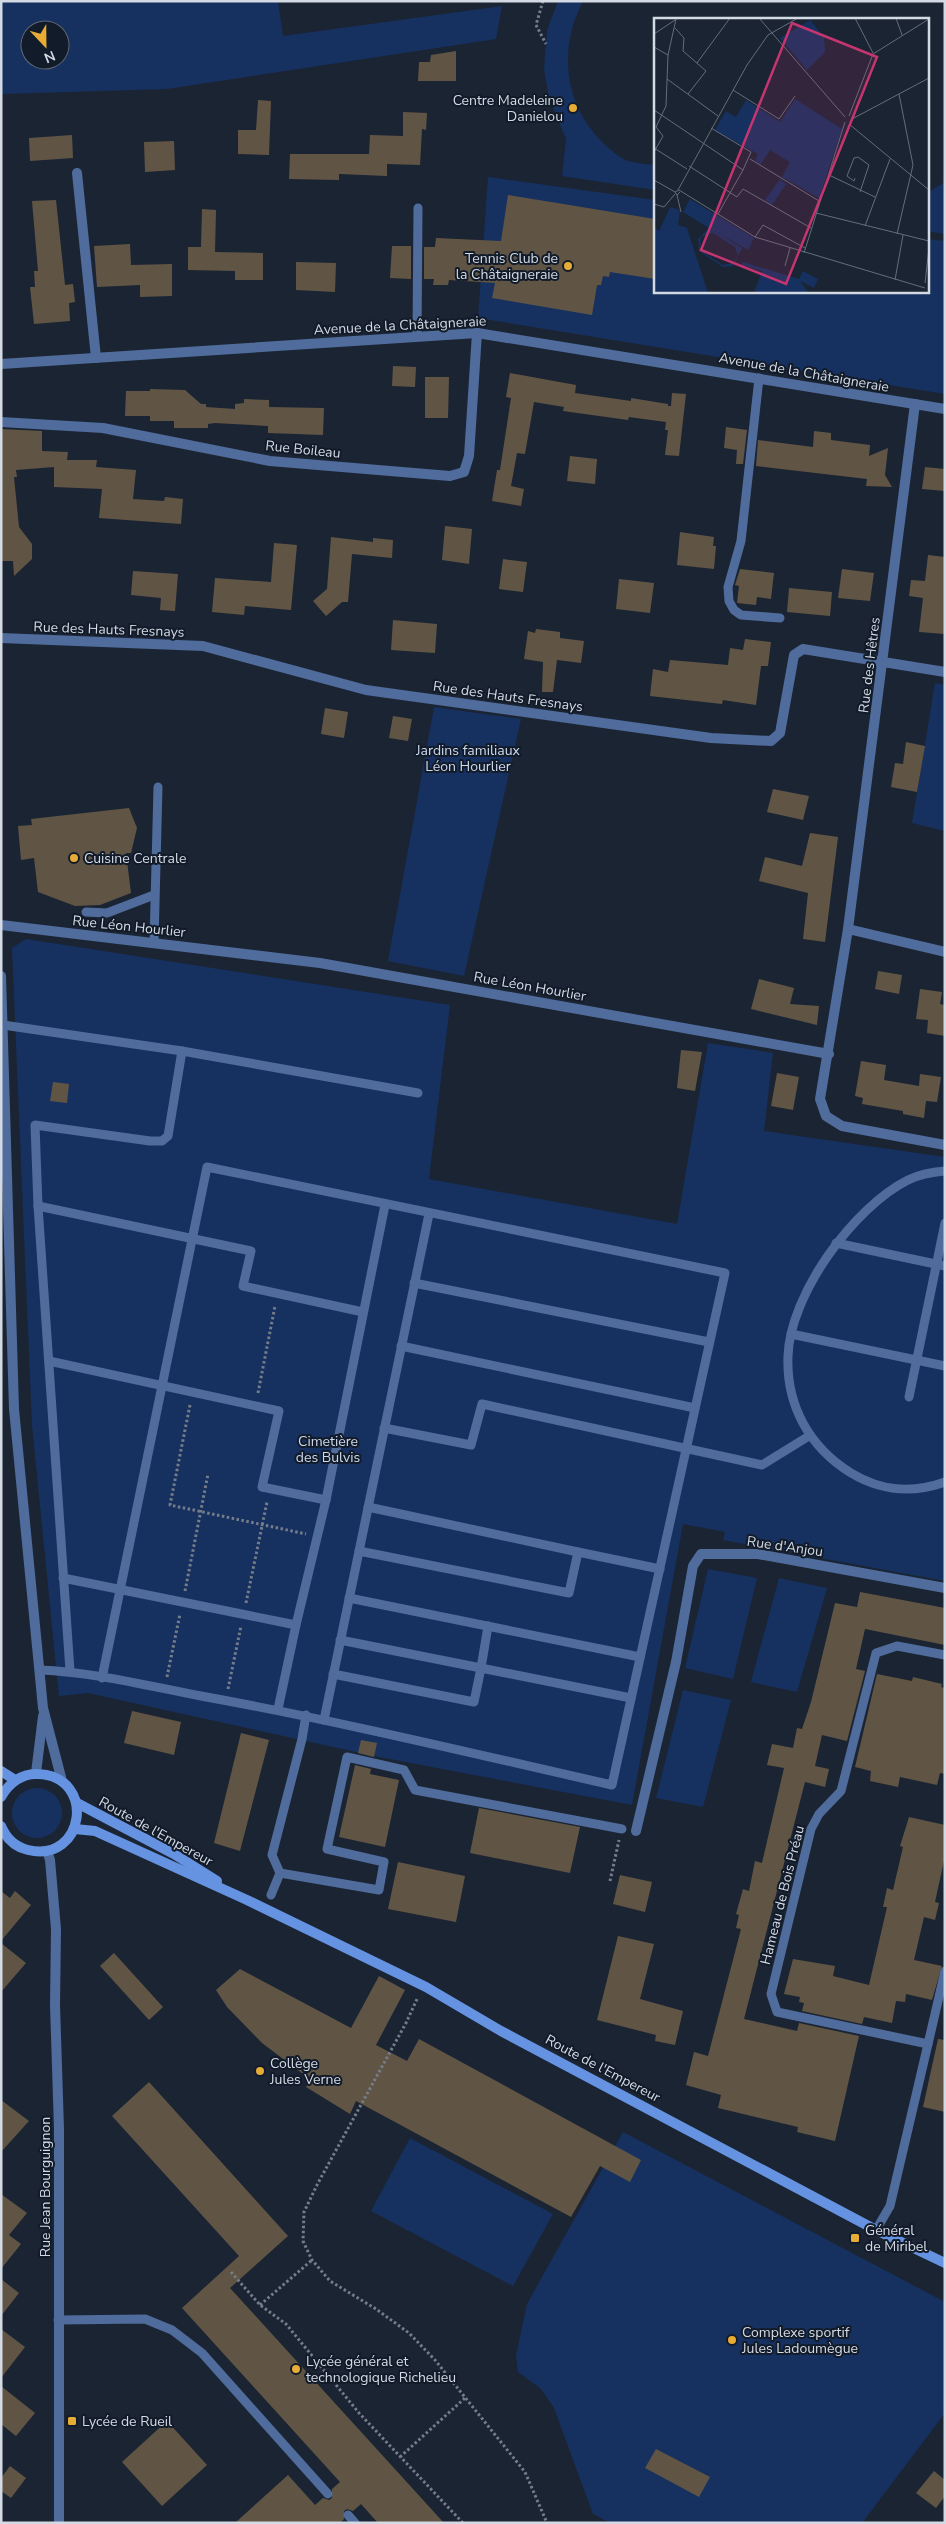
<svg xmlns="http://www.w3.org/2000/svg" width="946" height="2524" font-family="'Nunito Sans',sans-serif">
  <rect width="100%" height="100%" fill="#1b2433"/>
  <g fill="#16315f" fill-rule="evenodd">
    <path d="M1 1H278L283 36 502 6 496 39 167 89 1 94ZM30 30H60V60H30Z"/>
    <path d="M558 1H583C558 48 564 105 603 143 610 149 619 158 628 161 636 163 646 164 655 165V190L562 176 566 139 549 98 544 70 547 30Z"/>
    <path d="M488 177 655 200V291H927V239L945 241V394L478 318Z"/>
    <path d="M945 182V234L927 231V193Z"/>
    <path d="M935 683 945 685V831L912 823Z"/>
    <path d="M434 707 521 719 464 976 388 961Z"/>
    <path d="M26 939 450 1005 429 1179 677 1224 708 1043 773 1053 764 1131 945 1157V1581L723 1540 725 1532 683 1524 632 1805 374 1756 88 1693 59 1696 32 1425 12 948Z"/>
    <path d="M708 1569 757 1578 733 1679 685 1668Z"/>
    <path d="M779 1578 827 1588 797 1692 751 1682Z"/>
    <path d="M683 1690 731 1700 703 1807 656 1798Z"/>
    <circle cx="37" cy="1813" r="25"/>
    <path d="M623 2132 945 2302V2413L862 2523H610L593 2514 554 2408 541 2389 518 2372 516 2356 527 2304Z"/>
    <path d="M410 2138 553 2214 513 2286 371 2211Z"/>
  </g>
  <g fill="#605544">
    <path d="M456 51V81H418L419 62H430L431 55Z"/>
    <path d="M258 100 271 101 269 155 238 154V130H256Z"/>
    <path d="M403 112 427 113 426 130 422 129 420 165 387 164V176L339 174V180L289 179 290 154H369L370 135 403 136Z"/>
    <path d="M72 135 73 158 30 161 29 138Z"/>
    <path d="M174 141 175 170 145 172 144 142Z"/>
    <path d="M508 195 655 219V279L610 272 609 277 603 276 601 285H597L592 315 492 298 495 283 449 280 448 285H433L434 279H424V247H435L436 238 501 241Z"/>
    <path d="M56 200 65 285 73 284 75 302 69 303 70 321 34 324 30 287H35L34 271H38L32 201Z"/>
    <path d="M202 209 216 210 215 252 263 253V280H235V271L188 270V247H201Z"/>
    <path d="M130 244 131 265 172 264V296L140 297V285L97 287 94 246Z"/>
    <path d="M392 246H411V279L390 278Z"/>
    <path d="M296 262 336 263 335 292 296 290Z"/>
    <path d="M393 366 416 367 415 387 392 386Z"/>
    <path d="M510 373 576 385 575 393 631 401V398L668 404V406H671L672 393 686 394 679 456 665 455 668 430H665L666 422 629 417 628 420 563 411 564 407 534 402 525 454 517 453 511 486 524 489 521 506 492 501 497 470H500L511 398 506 397Z"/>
    <path d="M425 377H449L448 418H425Z"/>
    <path d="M150 389 185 390 201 404H206V407L235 409V404L244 403V399L269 400V407L324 408 323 435 268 433V426L215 423 208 424V428H174V421H150V416H125L126 391H150Z"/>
    <path d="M726 427 747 430 743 464H736L737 450 724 448Z"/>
    <path d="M1 429 42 431V451L68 452 67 460H97L96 467 136 470 133 499 164 501 165 497 183 499 181 524 99 518 102 489 54 487V467L16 470 17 477H14L19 527 32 544V559L14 576 13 561H1Z"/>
    <path d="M814 431 831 433V440L870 445 869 456 888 448 885 475 892 487 866 486 867 479 756 466 758 440 813 447Z"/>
    <path d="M570 456 597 459 595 484 567 481Z"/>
    <path d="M925 467 945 469V491L922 489Z"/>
    <path d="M445 526 472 529 469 564 442 560Z"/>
    <path d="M680 532 714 537 713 546H716L714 569 677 565Z"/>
    <path d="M331 537 373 542V538L393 540 392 558 352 554 348 602H342L326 616 313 601 327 589Z"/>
    <path d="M274 543 297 545 291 610 245 606 244 615 212 612 215 578 271 582Z"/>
    <path d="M928 555 945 557V634L919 632 923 598 909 596 911 580 925 581Z"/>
    <path d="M503 559 527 562 523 592 499 589Z"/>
    <path d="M740 569 774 573 771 599 757 597 756 605 737 603 739 586 735 585Z"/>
    <path d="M842 569 874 573 870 601 838 598Z"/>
    <path d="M133 571 178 574 175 611 160 610 161 598 131 595Z"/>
    <path d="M619 579 654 583 650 613 616 609Z"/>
    <path d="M789 588 832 592 830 616 787 612Z"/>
    <path d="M393 620 437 624 435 653 391 650Z"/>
    <path d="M536 629 560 632V638L584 641 581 663 557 660 553 692H542L543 662 524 659 528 631 535 633Z"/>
    <path d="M745 639 771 642 768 666H761L756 705 723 700 722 704 650 696 653 669 668 672 670 660 728 665 730 648 743 650Z"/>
    <path d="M325 708 348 712 344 738 321 734Z"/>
    <path d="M393 716 412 719 408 741 389 738Z"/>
    <path d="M906 742 925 746 917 792 891 787 895 763 903 764Z"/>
    <path d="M773 789 809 796 803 820 767 812Z"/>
    <path d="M129 808 137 828 131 853H126L131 893 100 905 75 906 38 892 34 858 21 860 18 826 32 825 31 819Z"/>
    <path d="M810 833 838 837 825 942 803 939 808 893 759 881 765 857 802 866Z"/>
    <path d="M878 971 902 975 899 994 875 989Z"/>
    <path d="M759 979 794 988 790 1004 819 1006 817 1025 751 1009Z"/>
    <path d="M920 989 942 992 940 1004 945 1005V1036L927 1033 928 1020 916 1019Z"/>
    <path d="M681 1050 702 1052 695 1091 677 1088Z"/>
    <path d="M861 1061 886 1065 884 1080 919 1086 920 1074 941 1077 937 1102 926 1101 924 1118 903 1114V1111L862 1104 863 1098 855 1096Z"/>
    <path d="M777 1073 799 1077 793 1110 771 1106Z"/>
    <path d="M53 1082 69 1084 67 1103 50 1101Z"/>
    <path d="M860 1592 945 1608V1645L865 1629 856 1669 865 1671 847 1741 822 1735 815 1766 829 1769 825 1787 805 1782 744 2019 797 2031 799 2023 859 2036 835 2141 797 2132 798 2127 718 2108 721 2095 686 2085 694 2052 708 2056 741 1929 736 1928 739 1915 736 1914 743 1889 749 1891 755 1861 762 1863 784 1768 767 1765 772 1744 793 1748 797 1728 802 1729 811 1702 835 1603 857 1607Z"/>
    <path d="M877 1674 912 1681 913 1677 942 1684 941 1687 945 1688V1774L940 1773 937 1785 900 1777 898 1787 870 1781 871 1771 855 1767Z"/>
    <path d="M132 1711 181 1722 174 1755 124 1743Z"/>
    <path d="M241 1733 269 1740 240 1851 214 1843Z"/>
    <path d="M361 1740 377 1743 374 1757 358 1753Z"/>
    <path d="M355 1765 371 1769 370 1774 399 1780 385 1847 339 1837Z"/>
    <path d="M479 1808 580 1827 570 1873 470 1853Z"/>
    <path d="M909 1817 945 1825V1856L935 1902 939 1903 935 1920 924 1917 914 1960 942 1966 932 2000 906 1994 905 2002 896 2001 892 2023 864 2017 862 2024 802 2011 804 2003 799 2002 800 1997 784 1994 793 1959 835 1966 833 1976 869 1985 887 1907H883L887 1888 893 1890 903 1847 900 1846Z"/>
    <path d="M398 1862 465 1876 456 1922 388 1909Z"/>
    <path d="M620 1875 652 1882 645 1912 613 1904Z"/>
    <path d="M1 1891 10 1898 15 1891 31 1905 1 1941Z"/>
    <path d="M618 1936 654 1944 640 1999 683 2011 675 2045 655 2041 656 2035 597 2020Z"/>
    <path d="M1 1943 26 1963 1 1992Z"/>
    <path d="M114 1953 163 2007 149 2020 100 1966Z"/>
    <path d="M240 1969 351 2028 379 1976 405 1990 376 2045 407 2061 419 2039 641 2160 630 2182 600 2166 571 2217 356 2101 350 2114 306 2087 311 2080 262 2043 227 2007 216 1990Z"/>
    <path d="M938 2039 945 2040V2112L923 2107Z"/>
    <path d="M149 2082 288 2236 230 2288 444 2523H378L361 2504 353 2511 347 2509 344 2511V2519L340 2523H235L288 2475 315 2505 323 2498 329 2500 332 2498V2489L340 2482 182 2308 239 2256 112 2116Z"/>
    <path d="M1 2100 29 2121 1 2152Z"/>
    <path d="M1 2194 27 2213 9 2235 21 2244 1 2269Z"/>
    <path d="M1 2279 19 2293 1 2316Z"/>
    <path d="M1 2329 25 2347 1 2378Z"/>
    <path d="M1 2386 35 2413 16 2436 1 2424Z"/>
    <path d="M167 2421 207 2465 162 2506 122 2462Z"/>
    <path d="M656 2449 710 2477 699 2497 645 2468Z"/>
    <path d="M10 2466 26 2478 11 2498 1 2491V2478Z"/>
    <path d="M934 2471 945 2480V2496L936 2508 916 2493Z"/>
  </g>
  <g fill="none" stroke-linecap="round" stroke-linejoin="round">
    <g stroke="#757d8a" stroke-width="3" stroke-dasharray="2.5 2.5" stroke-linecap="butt">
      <path d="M543 1 536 25 546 44"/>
      <path d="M258 1393 275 1306"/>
      <path d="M190 1405 170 1505 306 1534"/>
      <path d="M185 1591 208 1474"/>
      <path d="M246 1603 267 1502"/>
      <path d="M167 1677 180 1614"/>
      <path d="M228 1689 241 1626"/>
      <path d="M610 1881 619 1840"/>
      <path d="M417 1999 406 2023 318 2183 304 2212 303 2241 312 2260 330 2281 376 2309 409 2333 435 2360 525 2472 547 2523"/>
      <path d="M231 2272 260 2305 286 2324 359 2413 463 2523"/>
      <path d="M260 2305 312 2260"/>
      <path d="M400 2457 465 2398"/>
    </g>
    <g stroke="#4f6c9c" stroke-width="9">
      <path d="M417 336 418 208"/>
      <path d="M759 378 741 541 728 587 729 601 734 610 741 615 780 618"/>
      <path d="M86 912 107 913 154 895"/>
      <path d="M154 942 158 787"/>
      <path d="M3 1025 182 1051 418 1093"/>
      <path d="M945 1171C932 1172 920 1174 908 1180 854 1207 790 1294 788 1356 786 1405 809 1447 851 1473 881 1491 911 1494 945 1482"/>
      <path d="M38 1206 251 1251 243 1286 363 1312"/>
      <path d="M836 1243 945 1266"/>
      <path d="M414 1283 709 1342"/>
      <path d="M791 1334 945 1366"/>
      <path d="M401 1346 695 1408"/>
      <path d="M49 1361 279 1411 262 1487 326 1500"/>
      <path d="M909 1397 945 1223"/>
      <path d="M384 1428 471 1445 482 1404 762 1465 809 1436"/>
      <path d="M368 1507 578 1552"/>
      <path d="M359 1551 569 1593 578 1552 660 1569"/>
      <path d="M63 1578 296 1625"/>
      <path d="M349 1598 640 1657"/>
      <path d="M340 1640 481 1668 488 1626"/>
      <path d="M40 1670C93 1672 148 1686 201 1696 339 1721 475 1754 612 1785L725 1273 207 1167 102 1678"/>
      <path d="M70 1671 38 1206 35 1125 150 1141H162L168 1136 182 1051"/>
      <path d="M333 1674 474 1702 481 1668 631 1698"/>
      <path d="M278 1709 296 1625 326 1500 385 1205"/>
      <path d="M324 1720 429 1214"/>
      <path d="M280 1873 379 1890 384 1862 327 1849 347 1757 404 1770 415 1790 622 1829"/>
      <path d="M271 1895 280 1873 272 1855 302 1739 306 1715"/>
      <path d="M928 2044 945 1971"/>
      <path d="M876 2230 890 2206 928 2044 777 2012 771 1994 811 1829 819 1814 841 1791 876 1653 897 1646 945 1655"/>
      <path d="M58 2320 145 2319 172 2330 202 2353 328 2494"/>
      <path d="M348 2515 355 2523"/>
    </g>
    <g stroke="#4f6c9c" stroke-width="10">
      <path d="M77 173 96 358"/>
      <path d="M1 364 477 333 945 409"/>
      <path d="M1 422 103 428 270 461 450 476 464 472 469 456 477 333"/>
      <path d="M1 638 203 646 366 690 711 738 771 741 780 733 794 655 803 649 945 672"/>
      <path d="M1 925 320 963 829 1054"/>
      <path d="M848 929 915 404"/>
      <path d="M945 952 848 929 820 1099 826 1116 842 1126 945 1145"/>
      <path d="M1 976 14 1409 43 1708 62 1781"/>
      <path d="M36 1773 43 1716"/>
      <path d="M636 1831 676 1662 693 1566 701 1554H758L945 1588"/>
    </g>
    <path stroke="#4f6c9c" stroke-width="10" d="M47 1851 50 1860 56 1929 55 2005 59 2129V2523"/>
    <g stroke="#6593e2" stroke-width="10">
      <path d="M1 1771 15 1780"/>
      <path d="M1 1797C9 1783 22 1773 38 1774 97 1776 85 1864 28 1850 15 1847 6 1838 1 1826"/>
      <path d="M77 1803 174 1854 217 1881"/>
      <path d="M75 1829 95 1831 247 1900 426 1987 501 2031 876 2230 945 2263"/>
    </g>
  </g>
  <g fill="#e6ac36" stroke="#121b29" stroke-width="2">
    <circle cx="573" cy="108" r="5"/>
    <circle cx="568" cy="266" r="5"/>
    <circle cx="74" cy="858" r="5"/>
    <circle cx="260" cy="2071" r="5"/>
    <rect x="850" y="2233" width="10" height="10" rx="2.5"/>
    <circle cx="732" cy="2340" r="5"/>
    <circle cx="296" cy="2369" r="5"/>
    <rect x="67" y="2416" width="10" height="10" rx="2.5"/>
  </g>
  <g text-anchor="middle" stroke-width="4" stroke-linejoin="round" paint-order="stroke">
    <g font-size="14" fill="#d4dae4" stroke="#121b29" text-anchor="start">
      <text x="563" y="105" text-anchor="end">Centre Madeleine<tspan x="563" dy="16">Danielou</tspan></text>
      <text x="558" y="263" text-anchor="end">Tennis Club de<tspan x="558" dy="16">la Châtaigneraie</tspan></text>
      <text x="84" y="863">Cuisine Centrale</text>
      <text x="270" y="2068">Collège<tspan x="270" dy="16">Jules Verne</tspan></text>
      <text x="865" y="2235">Général<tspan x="865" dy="16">de Miribel</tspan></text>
      <text x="742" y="2337">Complexe sportif<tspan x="742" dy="16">Jules Ladoumègue</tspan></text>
      <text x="306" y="2366">Lycée général et<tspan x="306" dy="16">technologique Richelieu</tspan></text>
      <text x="82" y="2426">Lycée de Rueil</text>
    </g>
    <g font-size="14" fill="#d4dae4" stroke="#121b29">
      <text transform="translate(400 325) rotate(-3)" y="5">Avenue de la Châtaigneraie</text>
      <text transform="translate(804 372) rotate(10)" y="5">Avenue de la Châtaigneraie</text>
      <text transform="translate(303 449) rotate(6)" y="5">Rue Boileau</text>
      <text transform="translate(109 629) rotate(2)" y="5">Rue des Hauts Fresnays</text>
      <text transform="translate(869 665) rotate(-83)" y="5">Rue des Hêtres</text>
      <text transform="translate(508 696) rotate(8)" y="5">Rue des Hauts Fresnays</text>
      <text transform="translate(129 926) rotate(6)" y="5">Rue Léon Hourlier</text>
      <text transform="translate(530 986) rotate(10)" y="5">Rue Léon Hourlier</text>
      <text transform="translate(785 1546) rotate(8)" y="5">Rue d'Anjou</text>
      <text transform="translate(156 1831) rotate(29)" y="5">Route de l'Empereur</text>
      <text transform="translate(782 1895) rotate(-76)" y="5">Hameau de Bois Préau</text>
      <text transform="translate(603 2068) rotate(28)" y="5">Route de l'Empereur</text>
      <text transform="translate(45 2187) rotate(-90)" y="5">Rue Jean Bourguignon</text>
    </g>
    <g font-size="14" fill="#ccd8ed" stroke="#121b29">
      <text x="468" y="755">Jardins familiaux<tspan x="468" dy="16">Léon Hourlier</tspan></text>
      <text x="328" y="1446">Cimetière<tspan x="328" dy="16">des Bulvis</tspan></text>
    </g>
  </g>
  <g transform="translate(654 18)">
    <rect width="275" height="275" fill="#1b2433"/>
    <path d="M156 2 170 19 171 34 153 52 126 20ZM141 81 188 111 165 180 128 159 136 144 116 132 106 147 101 143 104 136 61 112 72 93 82 99 92 82 126 104ZM126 161 132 166 118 187 111 182ZM36 181 100 220 94 232 59 212 88 230 79 248 69 249 45 233 44 221 55 210 29 194ZM59 215 81 229 84 238 79 245 69 247 46 232 47 219ZM16 189 26 192 24 207 33 210 54 275H0V209L5 213ZM89 244 145 261 149 253 164 261 160 270 146 263 155 275H100L108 253 87 247Z" fill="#16315f" fill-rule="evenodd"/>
    <path fill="none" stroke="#656d7a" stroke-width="1" d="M105 0 191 99M201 0 219 35M242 0 248 17M21 10 30 20 29 33 52 53 34 76M0 16 21 2M0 29 14 37M43 45 76 0M13 61 64 98M79 72 125 101 141 78M0 92 89 152 97 134 57 110M195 98 219 36 275 1M198 101 275 60M195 106 275 172M2 109 12 88 14 37 22 1M0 130 33 151M0 134 9 118 2 109M96 141 165 183M35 148 83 179 89 171 157 210M175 157 221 179M201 160 200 163 193 158 200 140 204 139 215 147 206 174M0 162 21 174M24 172 93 47 114 17 144 0M26 174 23 177 21 174 25 172 101 219 271 270M23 177 27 194M0 186 10 189 21 176M162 195 275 223M64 196 89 152M211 208 236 141M243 216 259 147 245 76M101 219 109 207 151 230M150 235 191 104M131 248 136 230M241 262 249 217M271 265 275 230"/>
    <path fill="#c53570" fill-opacity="0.15" stroke="#c53570" stroke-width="2.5" d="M138 5 223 39 132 266 47 232Z"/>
    <rect width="275" height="275" fill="none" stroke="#d4dae4" stroke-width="2.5"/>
  </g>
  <rect width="946" height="2524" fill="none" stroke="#d4dae4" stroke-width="5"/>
  <g transform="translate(45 45) rotate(158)"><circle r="24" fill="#121b29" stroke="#606774"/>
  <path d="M0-4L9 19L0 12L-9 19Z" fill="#e6ac36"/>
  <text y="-8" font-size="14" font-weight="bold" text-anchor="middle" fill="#d4dae4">N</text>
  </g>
</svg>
